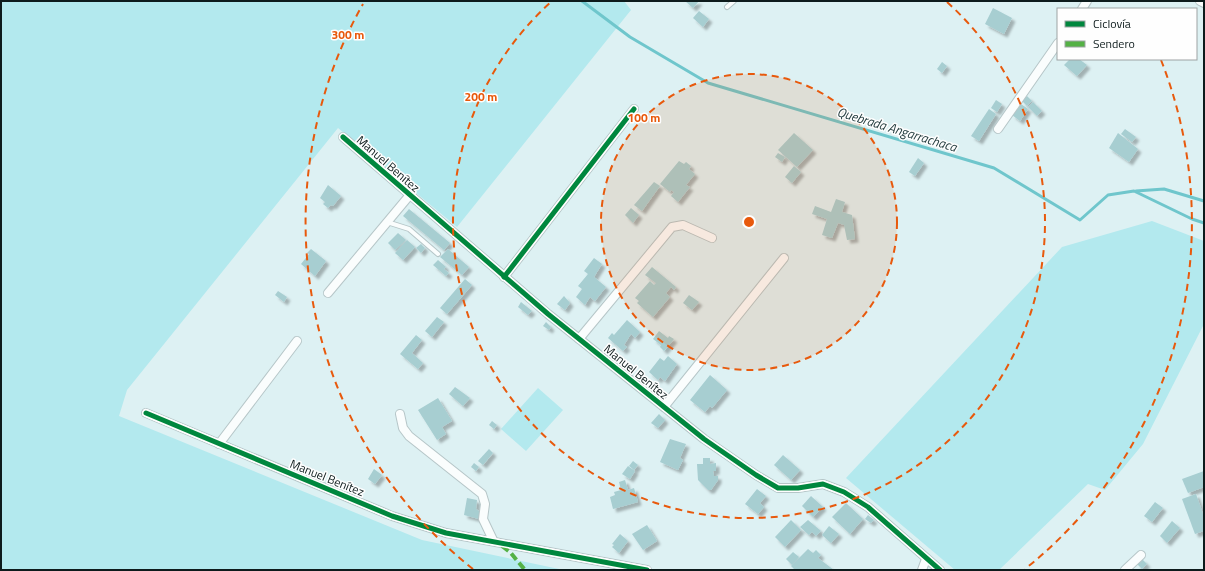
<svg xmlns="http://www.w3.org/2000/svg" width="1205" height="571" font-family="'Titillium Web',sans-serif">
  <defs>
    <filter id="shadow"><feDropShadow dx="3.5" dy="3.5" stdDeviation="1" flood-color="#0004"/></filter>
  </defs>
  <rect width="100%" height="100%" fill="#ddf1f3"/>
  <g fill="#b3e9ee">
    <path d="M1 1H624L631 10 457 227 338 128 127 390 119 416 422 540 564 570H1Z"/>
    <path d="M1152 221 1204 241V324L1143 444 1105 490 1088 484 999 570H955L846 478 1062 247Z"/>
    <path d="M538 388 563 410 526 451 501 429Z"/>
  </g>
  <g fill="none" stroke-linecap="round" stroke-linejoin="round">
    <g stroke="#6fc6cc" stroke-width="3">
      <path d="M582 1 630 37 708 83 994 168 1080 220 1108 195 1134 191 1192 219 1204 223"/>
      <path d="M1136 191 1164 189 1204 201"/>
    </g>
  </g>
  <g fill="#a7ced1" filter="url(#shadow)">
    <path d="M685 1H699L693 8Z"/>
    <path d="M993 8 1012 18 1004 34 985 24Z"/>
    <path d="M699 11 709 19 703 27 693 18Z"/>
    <path d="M1070 59H1079L1087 65 1077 76 1064 65Z"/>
    <path d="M942 62 947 66 942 73 937 69Z"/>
    <path d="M1027 96 1032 101 1027 106 1022 101Z"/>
    <path d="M996 100 1002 104 997 112 991 108Z"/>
    <path d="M1033 102 1042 111 1037 116 1028 107Z"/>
    <path d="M1021 104 1028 109 1020 121 1012 115Z"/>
    <path d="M989 109 996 114 979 141 971 136Z"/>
    <path d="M1125 129 1136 137 1132 142 1121 134Z"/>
    <path d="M794 133 813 150 797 167 778 150Z"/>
    <path d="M1118 133 1138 149 1129 162 1109 148Z"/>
    <path d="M778 153 785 157 782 162 775 157Z"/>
    <path d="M918 158 924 163 915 176 909 172Z"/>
    <path d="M679 161 684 164 686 162 691 166 689 169 695 174 686 185 690 187 678 202 671 196 674 192 671 190 670 192 660 184Z"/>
    <path d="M794 166 801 172 792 183 785 177Z"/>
    <path d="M654 182 660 186 642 211 634 205Z"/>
    <path d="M328 185 341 196 333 206 331 205 328 208 323 204 325 202 320 198Z"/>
    <path d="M836 199 845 202 842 212 852 215 855 239 847 240 844 225 838 223 832 238 822 235 827 219 812 214 815 206 831 212Z"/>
    <path d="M631 208 639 215 633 223 625 215Z"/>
    <path d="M409 209 450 243 444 250 403 216Z"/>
    <path d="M398 233 406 240 395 250 388 243Z"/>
    <path d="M407 240 415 247 403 260 395 253Z"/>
    <path d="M421 244 425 248 421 253 416 248Z"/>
    <path d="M311 249 326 261 315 276 301 264 309 254 307 253Z"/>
    <path d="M448 249 469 267 462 275 440 257Z"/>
    <path d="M594 258 602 264 594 277 606 287 595 301 590 297 585 305 576 297 582 289 578 286 588 274 584 271Z"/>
    <path d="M438 260 446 267 444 269 449 273 446 276 433 265Z"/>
    <path d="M652 267 676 287 674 290 671 287 666 293 670 297 653 317 637 303 639 301 635 298 650 281 654 285 656 283 645 275Z"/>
    <path d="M465 279 472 285 447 314 440 308Z"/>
    <path d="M278 291 287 297 284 302 275 295Z"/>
    <path d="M689 295 699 302 692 310 683 303Z"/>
    <path d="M564 296 570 303 565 310 557 304Z"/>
    <path d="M521 302 532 311 528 315 518 307Z"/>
    <path d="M437 317 444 322 432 337 425 331Z"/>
    <path d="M627 320 640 332 635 338 631 334 624 345 627 347 623 351 608 338 612 333 614 335Z"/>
    <path d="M546 322 551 327 549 330 543 326Z"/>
    <path d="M659 331 668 338 669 336 674 339 664 351 660 347 661 345 653 339Z"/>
    <path d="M416 335 422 340 412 353 423 363 418 369 400 354Z"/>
    <path d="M668 356 677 364 665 381 660 377 658 380 649 372 660 358 664 361Z"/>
    <path d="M710 375 727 390 712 408 710 406 705 412 690 400Z"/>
    <path d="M455 387 470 398 463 406 449 394Z"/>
    <path d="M438 398 452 421 442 427 446 434 437 440 418 410Z"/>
    <path d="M659 414 665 420 658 428 651 423Z"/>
    <path d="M492 421 497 425 494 429 489 425Z"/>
    <path d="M670 439 686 444 680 458 683 460 678 470 660 462Z"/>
    <path d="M489 449 493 453 483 465 478 461Z"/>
    <path d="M783 455 800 470 791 480 774 465Z"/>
    <path d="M703 458H710V464L716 463V471H713L714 476H718V480L711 490H708L698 480 697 464H703Z"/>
    <path d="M633 461 638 465 634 470 629 466Z"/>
    <path d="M474 463 479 467 476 471 471 467Z"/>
    <path d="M628 466 635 471 630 479 622 474Z"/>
    <path d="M374 469 382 475 375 484 368 479Z"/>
    <path d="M1204 471V487L1188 493 1182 479Z"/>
    <path d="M625 480 628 490 634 488 638 502 613 509 610 497 615 495 614 492 621 490 619 482Z"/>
    <path d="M757 489 766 496 760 503 764 507 758 514 745 504Z"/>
    <path d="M1196 494 1204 517V531L1195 534 1182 499Z"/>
    <path d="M811 496 823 507 813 517 802 506Z"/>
    <path d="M467 498 477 500 476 509 480 512 479 519 464 515Z"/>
    <path d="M1155 502 1163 508 1152 522 1144 516Z"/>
    <path d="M846 503 863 519 850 534 832 517Z"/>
    <path d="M868 515 874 520 871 523 865 519Z"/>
    <path d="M791 520 801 530 785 547 775 537Z"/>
    <path d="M808 520 821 531 816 536 812 532 809 535 800 527Z"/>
    <path d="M1172 521 1180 528 1167 543 1160 536Z"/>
    <path d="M647 525 657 541 643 550 632 534Z"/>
    <path d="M829 526 839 534 831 543 822 535Z"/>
    <path d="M620 534 628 541 619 553 612 547 614 545 612 544Z"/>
    <path d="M808 549 813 553 816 550 821 555 818 558 834 570H795L791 566Z"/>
    <path d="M793 552 799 557 792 565 786 559Z"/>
    <path d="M1142 559 1147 564 1142 569 1137 564Z"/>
  </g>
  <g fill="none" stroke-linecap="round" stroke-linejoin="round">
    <g stroke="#b6c6c8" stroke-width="6">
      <g id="lane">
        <path d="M727 7 734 1"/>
        <path d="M387 222 409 229 438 254"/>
      </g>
    </g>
    <g stroke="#b6c6c8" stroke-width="10">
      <g id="street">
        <path d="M1200 1 1204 3"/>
        <path d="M1082 9 1087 1"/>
        <path d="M998 129 1058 43"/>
        <path d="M343 137 548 314 704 439 756 475 778 488H798L823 484 844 492 868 507 940 570"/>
        <path d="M504 277 634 109"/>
        <path d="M328 293 409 196"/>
        <path d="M579 339 672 227 683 225 712 238"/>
        <path d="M664 407 784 258"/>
        <path d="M146 413 392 516 446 533 647 570"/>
        <path d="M400 414 403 428 409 436 482 494 485 504 483 519 493 540"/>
        <path d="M219 444 297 341"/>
        <path d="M922 570 926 559"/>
        <path d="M1125 570 1141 555"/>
      </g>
    </g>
    <use href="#lane" stroke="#fafdfd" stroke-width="4"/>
    <use href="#street" stroke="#fafdfd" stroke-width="8"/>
    <path stroke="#54b145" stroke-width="4" stroke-dasharray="8 4" stroke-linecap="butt" d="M502 546 510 552 525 570"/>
    <g stroke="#fefefe" stroke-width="8">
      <g id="cycleway">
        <path d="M343 137 548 314 704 439 756 475 778 488H798L823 484 844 492 868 507 940 570"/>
        <path d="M504 277 634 109"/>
        <path d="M146 413 392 516 446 533 647 570"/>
      </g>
    </g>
    <use href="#cycleway" stroke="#00873e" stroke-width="5"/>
  </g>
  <circle cx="749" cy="222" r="148" fill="#e8590c" fill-opacity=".12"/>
  <g fill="none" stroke="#e8590c" stroke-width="2" stroke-dasharray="7 5">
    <circle cx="749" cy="222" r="148"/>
    <path d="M947 2A296 296 0 1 1 551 2"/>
    <path d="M473 569A443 443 0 0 1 363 4M1161 60A443 443 0 0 1 1025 569"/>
  </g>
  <g text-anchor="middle" stroke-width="3" stroke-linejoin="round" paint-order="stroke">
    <g font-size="12" fill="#0d1b1c" stroke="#fefefe">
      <text transform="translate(388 164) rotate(41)" y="4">Manuel Benítez</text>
      <text transform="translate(636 372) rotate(39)" y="4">Manuel Benítez</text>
      <text transform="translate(327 478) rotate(22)" y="4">Manuel Benítez</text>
    </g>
    <g font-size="13" font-style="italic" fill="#243d3f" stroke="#fefefe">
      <text transform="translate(897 129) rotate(17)" y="5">Quebrada Angarrachaca</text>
    </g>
  </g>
  <circle cx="749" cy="222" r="6" fill="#e8590c" stroke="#fefefe" stroke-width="2"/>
  <g font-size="12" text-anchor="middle" font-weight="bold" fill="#e8590c" stroke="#fefefe" stroke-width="3" stroke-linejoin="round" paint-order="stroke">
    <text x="348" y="39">300 m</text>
    <text x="481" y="101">200 m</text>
    <text x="644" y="122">100 m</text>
  </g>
  <rect width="1205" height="571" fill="none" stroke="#0d1b1c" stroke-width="4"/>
  <rect x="1057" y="8" width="140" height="52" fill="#fefefe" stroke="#9ea3a4"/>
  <rect x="1065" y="21" width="20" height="6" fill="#00873e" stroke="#9ea3a4"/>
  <text x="1093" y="28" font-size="12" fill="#0d1b1c">Ciclovía</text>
  <rect x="1065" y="41" width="20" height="6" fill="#54b145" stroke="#9ea3a4"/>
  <text x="1093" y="48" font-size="12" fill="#0d1b1c">Sendero</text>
</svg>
